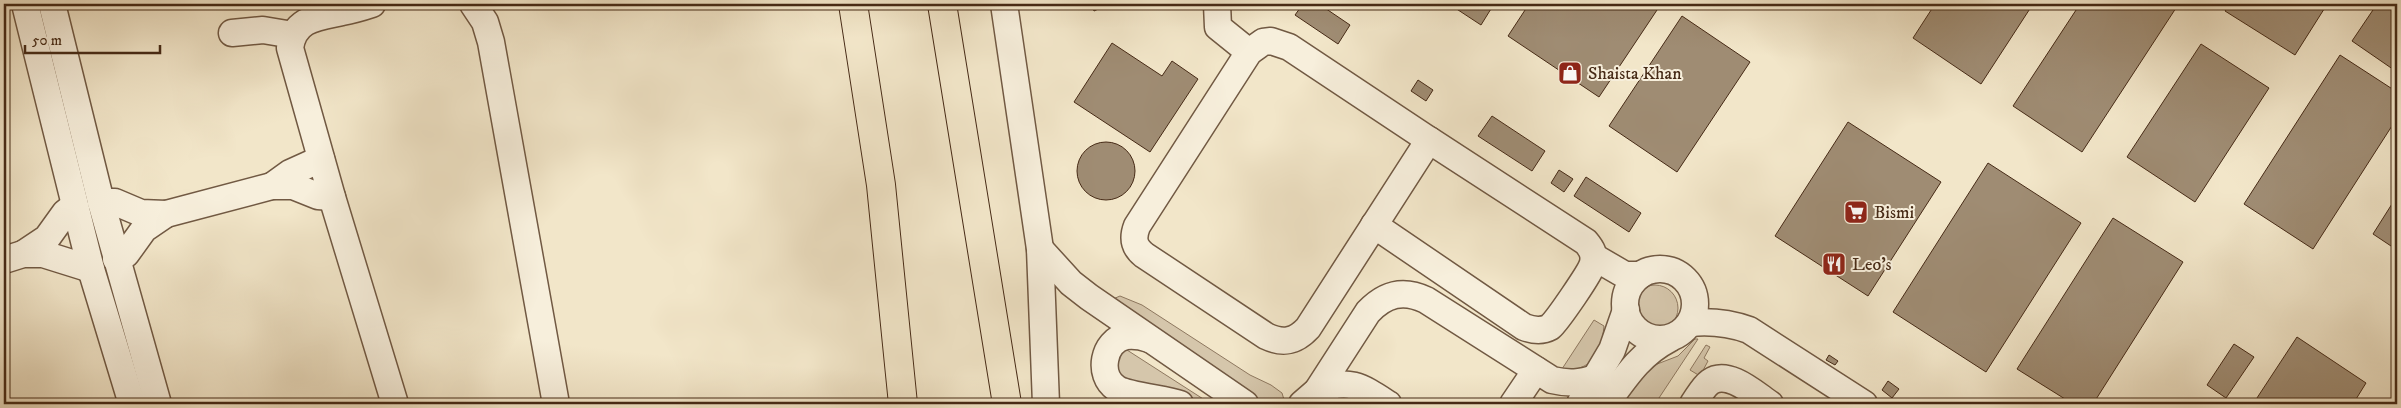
<svg xmlns="http://www.w3.org/2000/svg" width="2401" height="408" font-family="'IM FELL DW Pica',serif">
  <rect width="100%" height="100%" fill="#f2e6c9"/>
  <filter id="stains"><feTurbulence type="fractalNoise" baseFrequency=".004" numOctaves="4"/><feColorMatrix values="0 0 0 0 .2 0 0 0 0 .09 0 0 0 0 .02 0 0 0 .5 -.17"/></filter>
  <radialGradient id="worn" r=".72"><stop offset=".6" stop-color="#630" stop-opacity="0"/><stop offset="1" stop-color="#630" stop-opacity=".3"/></radialGradient>
  <g fill="#d5c6ab" stroke="#8e7860">
    <circle cx="1655" cy="308" r="23"/>
    <path d="M1120 296 1142 305 1250 375 1271 385 1282 393 1285 403 1250 404 1113 299Z"/>
    <path d="M1594 320 1604 326C1601 358 1591 369 1560 372Z"/>
    <path d="M1695 339H1698L1655 404H1622L1635 383 1652 366 1678 356Z"/>
    <path d="M1706 345 1710 347 1704 358 1708 361 1700 376 1690 370Z"/>
    <path d="M1127 350 1211 404H1189L1119 385 1115 361 1120 353Z"/>
  </g>
  <g fill="#9f8c73" stroke="#462a16">
    <path d="M1091 4H1109L1094 11Z"/>
    <path d="M1303 4H1319L1350 25 1338 44 1295 15Z"/>
    <path d="M1449 4H1494L1481 25Z"/>
    <path d="M1529 4H1661L1599 97 1508 36Z"/>
    <path d="M1935 4H2033L1981 84 1913 38Z"/>
    <path d="M2080 4H2170L2176 8 2082 152 2013 106Z"/>
    <path d="M2230 4H2323L2326 6 2295 55 2225 11Z"/>
    <path d="M2377 4H2397V72L2352 41Z"/>
    <path d="M1682 16 1750 62 1677 172 1609 126Z"/>
    <path d="M1112 43 1162 76 1172 61 1198 79 1150 152 1074 102Z"/>
    <path d="M2201 44 2269 88 2195 202 2127 157Z"/>
    <path d="M2340 55 2397 92V118L2313 249 2244 204Z"/>
    <path d="M1418 80 1433 90 1426 101 1411 91Z"/>
    <path d="M1492 116 1545 151 1532 171 1478 136Z"/>
    <path d="M1848 122 1941 182 1868 296 1775 236Z"/>
    <circle cx="1106" cy="171" r="29"/>
    <path d="M1988 163 2081 223 1986 372 1893 312Z"/>
    <path d="M1559 170 1573 179 1564 192 1551 183Z"/>
    <path d="M1586 177 1641 213 1629 232 1574 196Z"/>
    <path d="M2397 196V250L2373 234Z"/>
    <path d="M2113 218 2183 262 2093 404H2073L2017 369Z"/>
    <path d="M2297 337 2366 383 2353 404H2253Z"/>
    <path d="M2234 344 2254 357 2226 398 2207 385Z"/>
    <path d="M1829 355 1838 361 1835 365 1826 360Z"/>
    <path d="M1888 381 1899 389 1892 398 1882 390Z"/>
  </g>
  <g fill="none" stroke-linecap="round" stroke-linejoin="round">
    <g stroke="#715943" stroke-width="29">
      <g id="minor">
        <path d="M25 4 91 269 132 404"/>
        <path d="M52 4 101 202 158 404"/>
        <path d="M372 4C363 7 353 10 342 12 319 17 294 18 290 48L332 197 395 404"/>
        <path d="M473 4 485 22 491 42 556 404"/>
        <path d="M1004 4 1040 249 1046 404"/>
        <path d="M1217 4 1218 27 1249 52"/>
        <path d="M232 33 263 30 293 35"/>
        <path d="M1271 41 1289 47 1429 140 1308 328C1295 342 1283 344 1266 336L1144 255C1134 247 1132 239 1137 226L1249 52 1263 42Z"/>
        <path d="M272 186 290 173 321 159"/>
        <path d="M101 202H115L141 213 166 214"/>
        <path d="M1374 225 1524 327C1532 330 1541 332 1550 327 1557 321 1591 272 1593 263 1595 254 1591 248 1586 242L1429 140"/>
        <path d="M1040 249 1071 283 1089 297 1245 404"/>
        <path d="M23 254 47 238 65 213 74 206"/>
        <path d="M1594 257 1625 275H1640"/>
        <path d="M116 259 126 254 144 229 166 214 272 186H293L318 196 332 197"/>
        <path d="M4 260 23 254H43L91 269"/>
        <circle cx="1660" cy="304" r="35"/>
        <path d="M1691 323C1712 321 1729 323 1749 330L1864 404"/>
        <path d="M1149 339C1141 336 1135 335 1126 336 1103 341 1097 375 1116 388 1125 395 1165 399 1180 404"/>
        <path d="M1317 391C1348 377 1362 387 1388 404"/>
        <path d="M1302 404 1317 391 1368 312C1385 294 1403 289 1426 300L1552 380C1569 384 1580 383 1596 378"/>
        <path d="M1513 404 1536 370"/>
        <path d="M1580 404 1612 350 1626 310"/>
        <path d="M1606 404C1625 378 1640 354 1669 339"/>
        <path d="M1693 404C1698 397 1703 387 1710 382 1728 369 1755 394 1770 404"/>
      </g>
    </g>
    <g stroke="#462a16" stroke-width="30">
      <g id="major">
        <path d="M853 4 881 185 903 404"/>
        <path d="M942 4 1007 404"/>
      </g>
    </g>
    <use href="#minor" stroke="#f7efdc" stroke-width="26"/>
    <use href="#major" stroke="#f2e6c9" stroke-width="28"/>
  </g>
  <defs>
    <g id="shop-square" transform="scale(1.25)"><rect x="-9" y="-9" width="18" height="18" rx="4" fill="#8f2418" stroke="#f7efdc"/><path d="M-5-2.5h2.3a2.7 3.5 0 0 1 5.4 0H5L5.5 6h-11ZM-1.5-2.5h3a1.5 2.3 0 0 0-3 0Z" fill="#fff"/></g>
    <g id="supermarket-square" transform="scale(1.25)"><rect x="-9" y="-9" width="18" height="18" rx="4" fill="#8f2418" stroke="#f7efdc"/><path d="M-6-5.5h2.5l.6 2H6L4.5 2H-2.5L-4.4-4H-6ZM-1.5 3.2a1.3 1.3 0 1 0 .1 0ZM3 3.2a1.3 1.3 0 1 0 .1 0Z" fill="#fff"/></g>
    <g id="restaurant-square" transform="scale(1.25)"><rect x="-9" y="-9" width="18" height="18" rx="4" fill="#8f2418" stroke="#f7efdc"/><path d="M-5-6h1v4h1v-4h1v4h1v-4h1v5L-1.5 .5V6h-2V.5L-5-1ZM5-6V6H3V1.5H1.5Q1.5-4 5-6Z" fill="#fff"/></g>
  </defs>
  <g fill-rule="evenodd">
    <use href="#shop-square" x="1570" y="73"/>
    <use href="#supermarket-square" x="1856" y="212"/>
    <use href="#restaurant-square" x="1834" y="264"/>
  </g>
  <g text-anchor="middle" stroke-width="4" stroke-linejoin="round" paint-order="stroke">
    <g font-size="18" fill="#462a16" stroke="#f7efdc" text-anchor="start">
      <text x="1588" y="79">Shaista Khan</text>
      <text x="1874" y="218">Bismi</text>
      <text x="1852" y="270">Leo's</text>
    </g>
  </g>
  <rect width="2401" height="408" fill="none" stroke="#f2e6c9" stroke-width="20"/>
  <rect x="5" y="5" width="2391" height="398" fill="none" stroke="#462a16" stroke-width="2.5"/>
  <rect x="10" y="10" width="2381" height="388" fill="none" stroke="#462a16"/>
  <path d="M25 45v8h135v-8" fill="none" stroke="#462a16" stroke-width="2.5"/>
  <text x="32" y="45" font-size="15" fill="#462a16" stroke="#f7efdc" stroke-width="4" paint-order="stroke">50 m</text>
  <rect width="100%" height="100%" filter="url(#stains)"/>
  <rect width="100%" height="100%" fill="url(#worn)"/>
</svg>
